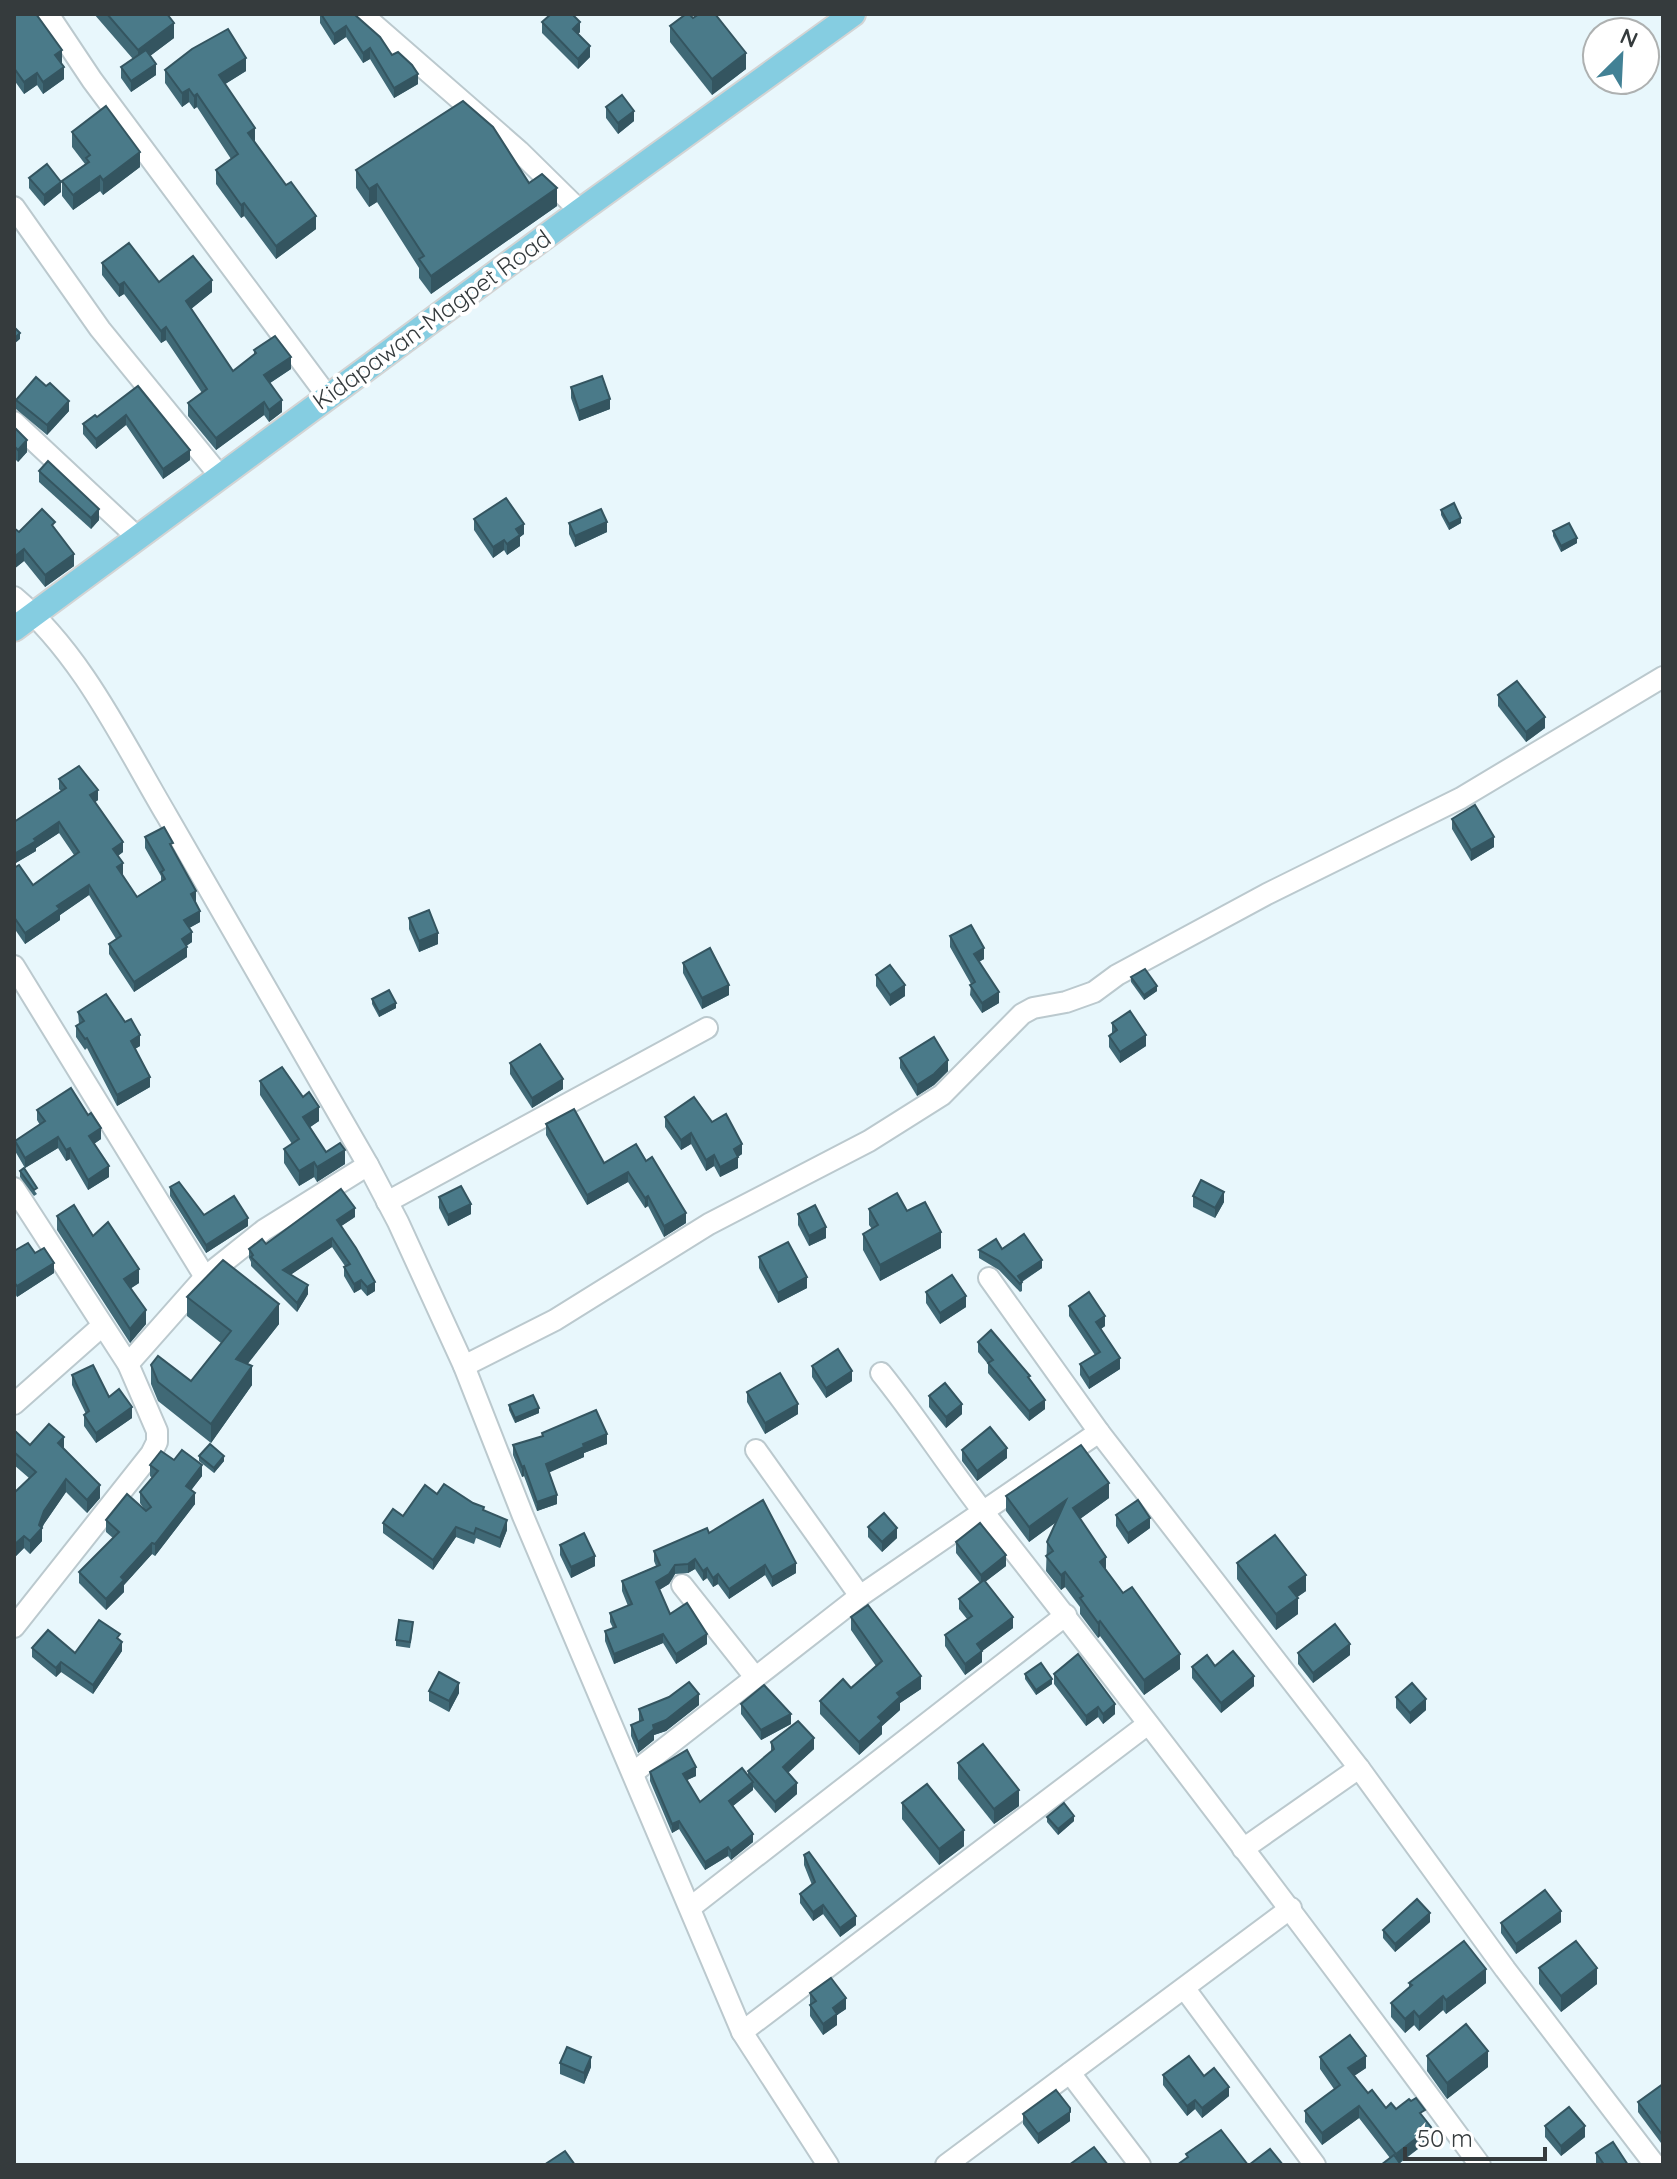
<svg xmlns="http://www.w3.org/2000/svg" width="1677" height="2179" font-family="Quicksand,sans-serif">
  <rect width="100%" height="100%" fill="#e8f7fc"/>
  <g fill="none" stroke-linecap="round" stroke-linejoin="round">
    <g stroke="#bbc9ce" stroke-width="24">
      <g id="minor">
        <path d="M48 14 92 80 328 397"/>
        <path d="M362 14 519 151 580 211"/>
        <path d="M14 207 100 329 220 476"/>
        <path d="M14 422 138 538"/>
        <path d="M14 597C82 654 122 740 167 816 234 932 301 1049 368 1165L398 1222 464 1366 523 1516 742 2032 828 2165"/>
        <path d="M14 966 205 1277"/>
        <path d="M14 1188 128 1364 157 1431V1442L151 1454 14 1627"/>
        <path d="M387 1202 707 1028"/>
        <path d="M989 1278 1099 1432 1359 1768 1505 1969 1655 2165"/>
        <path d="M128 1364 205 1277 264 1230 368 1165"/>
        <path d="M464 1366 555 1320 709 1224 869 1141 942 1095 1022 1014 1033 1008 1066 1002 1094 992 1117 975 1267 894 1461 798 1663 677"/>
        <path d="M881 1373C918 1419 949 1468 985 1514 1154 1728 1318 1945 1480 2165"/>
        <path d="M14 1404 102 1326"/>
        <path d="M756 1450 860 1596"/>
        <path d="M682 1585 755 1677"/>
        <path d="M633 1773 860 1596 1099 1432"/>
        <path d="M1243 1849 1359 1768"/>
        <path d="M691 1907 1066 1615"/>
        <path d="M1185 1989 1315 2165"/>
        <path d="M742 2032 1148 1724"/>
        <path d="M1070 2073 1140 2165"/>
        <path d="M946 2165 1291 1908"/>
      </g>
    </g>
    <g stroke="#d3d4d4" stroke-width="28">
      <path id="major" d="M14 629 580 211 853 14"/>
    </g>
    <use href="#minor" stroke="#fff" stroke-width="20"/>
    <use href="#major" stroke="#85cde1" stroke-width="24"/>
  </g>
  <g fill="#406976">
    <path d="M14 14 62 63H61L64 79 43 94 37 85 24 94 14 80Z"/>
    <path d="M94 14H167L174 38 150 56 156 75 131 92 121 78V67L133 59Z"/>
    <path d="M320 14H354L418 84 394 98 370 59 363 63 346 37 334 45 320 23Z"/>
    <path d="M693 18 746 69 712 95 670 42V26Z"/>
    <path d="M542 22 580 32 578 34 590 57 578 69 542 33Z"/>
    <path d="M165 70 246 71 225 84 255 142 316 229 276 259 244 216 241 218 216 184V170L231 159 197 107 194 109 189 102 182 107 165 83Z"/>
    <path d="M606 107 634 121 618 134 606 118Z"/>
    <path d="M72 132 140 167 103 195 100 191 73 210 62 196V181L85 164 72 147Z"/>
    <path d="M356 170 529 183 557 206 431 294 419 278V268L377 202 369 207 356 188Z"/>
    <path d="M29 178 61 192 44 206 29 188Z"/>
    <path d="M102 263 159 282 212 292 191 309 233 371 254 355V350L291 369 270 383 282 412 269 422 264 415 216 450 188 416V403L202 393 166 340 161 343 124 294 119 297 102 275Z"/>
    <path d="M46 386 69 411 47 435 16 409V400Z"/>
    <path d="M138 386 190 460 163 479 126 425 96 449 83 434V424L97 417Z"/>
    <path d="M571 387 610 409 579 421 571 398Z"/>
    <path d="M14 427 27 452 18 462 14 458Z"/>
    <path d="M39 471 99 520 91 529 39 482Z"/>
    <path d="M1441 510 1461 523 1449 530 1441 515Z"/>
    <path d="M474 519 524 534 520 537V546L507 555 504 550 493 558 474 530Z"/>
    <path d="M569 523 607 532 575 547 569 534Z"/>
    <path d="M14 528 19 532 55 529 74 566 45 587 24 561 14 569Z"/>
    <path d="M1553 531 1577 543 1561 552 1553 536Z"/>
    <path d="M1498 695 1545 728 1526 742 1498 706Z"/>
    <path d="M59 779 98 800 95 802 123 852 118 856 123 874H122L137 897 161 881V876L145 848V837L173 850 196 902 200 922 189 928 192 942 186 946 187 957 134 992 109 954V944L116 939 89 895 60 915V920L25 944 14 928V868L33 885 74 855 59 833 36 848V851L14 864 61 791 59 789Z"/>
    <path d="M1452 819 1494 847 1471 861 1452 829Z"/>
    <path d="M409 918 438 944 419 952 409 929Z"/>
    <path d="M950 936 984 959 979 962 999 1003 982 1013 970 995 971 984 950 947Z"/>
    <path d="M683 963 729 995 702 1009 683 973Z"/>
    <path d="M876 975 905 996 890 1006 876 986Z"/>
    <path d="M1131 977 1157 991 1144 1000 1131 982Z"/>
    <path d="M372 999 396 1008 379 1017 372 1004Z"/>
    <path d="M78 1012 140 1046 135 1049 150 1087 117 1106 87 1048 85 1050 76 1037V1026L79 1024Z"/>
    <path d="M1112 1023 1146 1046 1120 1063 1109 1047V1036L1112 1034Z"/>
    <path d="M900 1058 948 1071 934 1085 917 1096 900 1068Z"/>
    <path d="M510 1063 563 1089 532 1108 510 1074Z"/>
    <path d="M260 1081 319 1121 310 1127 326 1152 345 1164 317 1182 314 1177 299 1186 284 1163V1149L292 1144 260 1095Z"/>
    <path d="M37 1110 101 1139 94 1144 109 1177 88 1190 70 1159 66 1161 58 1148 25 1168 15 1151V1141L40 1125 37 1120Z"/>
    <path d="M665 1117 712 1122 742 1154 738 1157V1168L720 1177 714 1166 706 1171 691 1144 681 1150 665 1127Z"/>
    <path d="M546 1124 604 1163 636 1144 686 1223 664 1237 648 1206 645 1208 628 1182 587 1205 546 1135Z"/>
    <path d="M20 1171 37 1194 34 1196 20 1177Z"/>
    <path d="M170 1187 204 1215 248 1226 206 1253 170 1196Z"/>
    <path d="M1193 1196 1224 1202 1215 1218 1193 1207Z"/>
    <path d="M439 1197 471 1214 448 1226 439 1208Z"/>
    <path d="M869 1209 941 1248 880 1281 863 1250V1234L872 1229 869 1225Z"/>
    <path d="M798 1214 826 1238 809 1246 798 1225Z"/>
    <path d="M57 1216 93 1236 139 1283 131 1288 146 1324 130 1343 57 1230Z"/>
    <path d="M355 1217 341 1226 375 1291 367 1296 361 1289 354 1293 344 1276V1267L345 1266 332 1247 290 1275 308 1294 297 1312 251 1266V1262L249 1258V1249Z"/>
    <path d="M1002 1249 1042 1268 1022 1282V1291L1020 1292 999 1270 979 1258V1250Z"/>
    <path d="M14 1251 35 1253 54 1273 17 1297 14 1292Z"/>
    <path d="M759 1257 807 1288 778 1303 759 1268Z"/>
    <path d="M926 1292 966 1307 940 1324 926 1303Z"/>
    <path d="M187 1297 279 1324 247 1364 252 1385 211 1443 158 1401 151 1384V1365L191 1381 221 1343 187 1316Z"/>
    <path d="M1069 1306 1105 1326 1101 1329 1120 1369 1089 1389 1080 1375V1364L1095 1355 1069 1316Z"/>
    <path d="M978 1342 1030 1380 1045 1409 1029 1421 988 1373V1364L978 1352Z"/>
    <path d="M812 1366 852 1381 826 1398 812 1377Z"/>
    <path d="M72 1375 109 1397 132 1418 96 1443 84 1426V1415L86 1414 72 1385Z"/>
    <path d="M747 1392 798 1414 765 1434 747 1402Z"/>
    <path d="M929 1396 962 1414 946 1428 929 1407Z"/>
    <path d="M509 1405 539 1413 515 1423 509 1410Z"/>
    <path d="M14 1430 30 1445 64 1449 100 1498 87 1513 66 1492 44 1524 42 1528V1541L30 1554 24 1548 15 1557 14 1556V1493L29 1478 14 1465Z"/>
    <path d="M542 1433 607 1444 584 1453V1457L549 1472 557 1504 537 1511 524 1476 522 1477 513 1455V1445L542 1436Z"/>
    <path d="M962 1450 1007 1458 977 1481 962 1461Z"/>
    <path d="M199 1456 224 1461 214 1473 199 1461Z"/>
    <path d="M174 1460 202 1476 191 1490 195 1504 155 1556 152 1554 124 1585V1592L106 1610 79 1583V1572L113 1538 106 1532V1520L144 1509 140 1503V1492L152 1478 150 1476V1465Z"/>
    <path d="M437 1494 484 1510 507 1530 500 1548 476 1538 474 1544 456 1537 433 1570 383 1533V1523L403 1516Z"/>
    <path d="M1006 1496 1109 1498 1080 1519 1106 1570 1180 1669 1144 1695 1100 1636 1098 1638 1080 1614V1607L1065 1587 1061 1590 1046 1571 1047 1542 1056 1522 1029 1542 1006 1511Z"/>
    <path d="M1116 1515 1150 1528 1128 1544 1116 1526Z"/>
    <path d="M868 1527 897 1538 882 1552 868 1537Z"/>
    <path d="M709 1533 796 1573 772 1587 765 1575 729 1599 718 1584 713 1587 707 1578 703 1581 695 1569 688 1573 675 1574 669 1584 659 1590 670 1614 707 1644 676 1664 663 1643 614 1664 605 1641V1631L613 1628 610 1622V1613L628 1606 622 1591V1581L656 1566 654 1561V1551Z"/>
    <path d="M956 1542 1006 1566 985 1582 1013 1628 982 1651V1662L965 1675 945 1646V1635L967 1619 959 1609V1599L980 1583 956 1553Z"/>
    <path d="M560 1545 595 1566 571 1578 560 1555Z"/>
    <path d="M1237 1563 1306 1591 1297 1597 1298 1614 1276 1630 1237 1579Z"/>
    <path d="M851 1617 921 1689 900 1703V1710L882 1726V1734L859 1755 820 1714V1701L851 1688 876 1666 851 1630Z"/>
    <path d="M413 1627 410 1648 396 1646V1640Z"/>
    <path d="M120 1640 122 1651 93 1694 61 1672 56 1677 32 1657V1648L75 1653Z"/>
    <path d="M1298 1653 1350 1655 1313 1683 1298 1664Z"/>
    <path d="M1192 1667 1254 1686 1221 1713 1192 1678Z"/>
    <path d="M1025 1674 1052 1684 1036 1695 1025 1679Z"/>
    <path d="M1054 1674 1115 1714 1103 1724 1098 1717 1086 1726 1054 1684Z"/>
    <path d="M429 1691 459 1693 449 1712 429 1701Z"/>
    <path d="M1396 1697 1426 1710 1410 1724 1396 1708Z"/>
    <path d="M741 1704 791 1724 761 1740 741 1714Z"/>
    <path d="M699 1705 666 1731 654 1735V1740L638 1753 631 1736V1725L639 1722V1709Z"/>
    <path d="M771 1742 814 1749 788 1773 797 1794 775 1813 753 1787V1790L733 1806 753 1842 731 1860 728 1856 705 1870 679 1829 672 1833 650 1781V1772L696 1776 687 1780 700 1802 748 1776V1771L771 1752Z"/>
    <path d="M958 1763 1019 1806 994 1824 958 1779Z"/>
    <path d="M902 1803 964 1846 939 1865 902 1819Z"/>
    <path d="M1047 1817 1074 1821 1058 1835 1047 1822Z"/>
    <path d="M804 1855 856 1925 840 1937 823 1914 813 1921 800 1903V1894L812 1885 804 1865Z"/>
    <path d="M1430 1922 1395 1952 1383 1938V1930Z"/>
    <path d="M1561 1922 1516 1954 1501 1933V1923Z"/>
    <path d="M1539 1968 1597 1984 1561 2012 1539 1984Z"/>
    <path d="M1409 1983H1486L1446 2014 1443 2010 1419 2031 1414 2025 1405 2033 1391 2017V2003L1409 1987Z"/>
    <path d="M810 1993 846 2009 837 2015V2025L823 2035 810 2016Z"/>
    <path d="M1427 2056 1488 2067 1447 2099 1427 2071Z"/>
    <path d="M1320 2057 1366 2068 1354 2076 1368 2093 1386 2108 1396 2109 1425 2119 1431 2139 1400 2163 1390 2158 1359 2118 1322 2145 1305 2122V2111L1334 2089 1320 2069Z"/>
    <path d="M560 2063 591 2067 584 2084 560 2074Z"/>
    <path d="M1163 2075 1204 2076 1229 2096 1202 2118 1195 2109 1187 2116 1163 2085Z"/>
    <path d="M1663 2084V2142L1661 2143 1638 2112V2102Z"/>
    <path d="M1070 2108V2121L1038 2144 1023 2124V2114Z"/>
    <path d="M1545 2126 1585 2137 1561 2156 1545 2137Z"/>
    <path d="M1596 2153 1628 2165H1596Z"/>
  </g>
  <g fill="#345560">
    <path d="M580 22V32L573 39V29Z"/>
    <path d="M174 23V38L138 65V50Z"/>
    <path d="M346 26V37L334 45V34Z"/>
    <path d="M590 46V57L578 69V59Z"/>
    <path d="M370 48V59L363 63V53Z"/>
    <path d="M62 50V63L55 67V55Z"/>
    <path d="M746 53V69L712 95V79Z"/>
    <path d="M246 58V71L219 88V75Z"/>
    <path d="M156 64V75L131 92V81Z"/>
    <path d="M64 67V79L43 94V82Z"/>
    <path d="M37 73V85L24 94V82Z"/>
    <path d="M418 74V84L394 98V88Z"/>
    <path d="M189 89V102L182 107V93Z"/>
    <path d="M197 94V107L194 109V96Z"/>
    <path d="M634 111V121L618 134V123Z"/>
    <path d="M255 128V142L248 133Z"/>
    <path d="M140 152V167L103 195V180Z"/>
    <path d="M100 176V191L73 210V195Z"/>
    <path d="M61 182V192L44 206V195Z"/>
    <path d="M377 184V202L369 207V189Z"/>
    <path d="M557 188V206L431 294V276Z"/>
    <path d="M244 203V216L241 218V205Z"/>
    <path d="M316 216V229L276 259V246Z"/>
    <path d="M212 280V292L186 313V301Z"/>
    <path d="M124 282V294L119 297V285Z"/>
    <path d="M166 327V340L161 343V331Z"/>
    <path d="M20 333V339L14 344V339Z"/>
    <path d="M291 357V369L264 387V375Z"/>
    <path d="M610 399V409L579 421V411Z"/>
    <path d="M282 400V412L269 422V410Z"/>
    <path d="M69 401V411L47 435V425Z"/>
    <path d="M264 402V415L216 450V438Z"/>
    <path d="M126 415V425L96 449V439Z"/>
    <path d="M27 440V452L18 462V450Z"/>
    <path d="M190 450V460L163 479V469Z"/>
    <path d="M99 509V520L91 529V518Z"/>
    <path d="M1461 518V523L1449 530V524Z"/>
    <path d="M607 522V532L575 547V536Z"/>
    <path d="M524 524V534L520 537V546L507 555V544L516 529Z"/>
    <path d="M1577 538V543L1561 552V546Z"/>
    <path d="M504 540V550L493 558V547Z"/>
    <path d="M24 549V561L14 569V557Z"/>
    <path d="M74 554V566L45 587V575Z"/>
    <path d="M1545 717V728L1526 742V732Z"/>
    <path d="M98 790V800L90 806V795Z"/>
    <path d="M59 822V833L36 848V851L14 864V854Z"/>
    <path d="M1494 837V847L1471 861V850Z"/>
    <path d="M123 842V852L113 859V849Z"/>
    <path d="M123 863V874L117 878V867Z"/>
    <path d="M89 885V895L60 915V920L25 944V933L57 906Z"/>
    <path d="M196 891V902L191 904V894Z"/>
    <path d="M200 911V922L184 931V920Z"/>
    <path d="M192 932V942L182 949V939Z"/>
    <path d="M438 933V944L419 952V941Z"/>
    <path d="M187 947V957L134 992V982Z"/>
    <path d="M984 948V959L974 964V954Z"/>
    <path d="M729 985V995L702 1009V998Z"/>
    <path d="M905 985V996L890 1006V995Z"/>
    <path d="M1157 986V991L1144 1000V995Z"/>
    <path d="M999 992V1003L982 1013V1003Z"/>
    <path d="M396 1003V1008L379 1017V1012Z"/>
    <path d="M140 1035V1046L131 1051V1041Z"/>
    <path d="M1146 1035V1046L1120 1063V1052Z"/>
    <path d="M948 1060V1071L934 1085 917 1096V1085Z"/>
    <path d="M150 1077V1087L117 1106V1095Z"/>
    <path d="M563 1079V1089L532 1108V1098Z"/>
    <path d="M319 1107V1121L303 1132V1117Z"/>
    <path d="M101 1128V1139L89 1147V1136Z"/>
    <path d="M691 1133V1144L681 1150V1140Z"/>
    <path d="M58 1137V1148L25 1168V1158Z"/>
    <path d="M742 1144V1154L734 1159V1149Z"/>
    <path d="M70 1148V1159L66 1161V1150Z"/>
    <path d="M345 1150V1164L317 1182V1167Z"/>
    <path d="M714 1155V1166L706 1171V1160Z"/>
    <path d="M738 1157V1168L720 1177V1167Z"/>
    <path d="M314 1162V1177L299 1186V1171Z"/>
    <path d="M109 1166V1177L88 1190V1180Z"/>
    <path d="M628 1172V1182L587 1205V1195Z"/>
    <path d="M1224 1192V1202L1215 1218V1208Z"/>
    <path d="M648 1196V1206L645 1208V1198Z"/>
    <path d="M471 1204V1214L448 1226V1215Z"/>
    <path d="M355 1208V1217L337 1229V1220Z"/>
    <path d="M686 1213V1223L664 1237V1226Z"/>
    <path d="M248 1218V1226L206 1253V1245Z"/>
    <path d="M826 1227V1238L809 1246V1236Z"/>
    <path d="M941 1232V1248L880 1281V1265Z"/>
    <path d="M332 1238V1247L283 1280V1270Z"/>
    <path d="M1042 1260V1268L1019 1283 1018 1276Z"/>
    <path d="M54 1263V1273L17 1297V1286Z"/>
    <path d="M139 1269V1283L124 1293V1279Z"/>
    <path d="M807 1277V1288L778 1303V1293Z"/>
    <path d="M361 1280V1289L354 1293V1284Z"/>
    <path d="M375 1282V1291L367 1296V1287Z"/>
    <path d="M308 1285V1294L297 1312V1303Z"/>
    <path d="M966 1296V1307L940 1324V1313Z"/>
    <path d="M279 1304V1324L236 1379V1359Z"/>
    <path d="M146 1310V1324L130 1343V1329Z"/>
    <path d="M1105 1316V1326L1096 1332V1322Z"/>
    <path d="M1120 1358V1369L1089 1389V1378Z"/>
    <path d="M252 1366V1385L211 1443V1424Z"/>
    <path d="M852 1371V1381L826 1398V1388Z"/>
    <path d="M1045 1400V1409L1029 1421V1411Z"/>
    <path d="M798 1404V1414L765 1434V1423Z"/>
    <path d="M962 1404V1414L946 1428V1417Z"/>
    <path d="M132 1407V1418L96 1443V1433Z"/>
    <path d="M539 1408V1413L515 1423V1418Z"/>
    <path d="M607 1434V1444L584 1453V1457L546 1474V1464L583 1444Z"/>
    <path d="M64 1437V1450L58 1443Z"/>
    <path d="M1007 1448V1458L977 1481V1471Z"/>
    <path d="M224 1456V1461L214 1473V1468Z"/>
    <path d="M202 1465V1476L186 1497V1486Z"/>
    <path d="M524 1466V1476L522 1477V1467Z"/>
    <path d="M66 1479V1492L44 1524 42 1528V1541L30 1554V1541L39 1525 44 1511Z"/>
    <path d="M1109 1483V1498L1073 1524V1508Z"/>
    <path d="M100 1485V1498L87 1513V1500Z"/>
    <path d="M195 1493V1504L155 1556V1544Z"/>
    <path d="M557 1495V1504L537 1511V1502Z"/>
    <path d="M1066 1500V1515L1029 1542V1527Z"/>
    <path d="M1150 1518V1528L1128 1544V1533Z"/>
    <path d="M507 1520V1530L500 1548V1538Z"/>
    <path d="M456 1527V1537L433 1570V1560Z"/>
    <path d="M897 1528V1538L882 1552V1542Z"/>
    <path d="M24 1536V1548L15 1557V1544Z"/>
    <path d="M152 1543V1554L124 1585V1592L106 1610V1599L121 1577Z"/>
    <path d="M1006 1555V1566L981 1585V1575Z"/>
    <path d="M595 1556V1566L571 1578V1567Z"/>
    <path d="M1106 1557V1572L1100 1562Z"/>
    <path d="M695 1559V1569L688 1573V1564Z"/>
    <path d="M796 1563V1573L772 1587V1577Z"/>
    <path d="M675 1565V1574L669 1584 656 1592V1582Z"/>
    <path d="M765 1565V1575L729 1599V1589Z"/>
    <path d="M707 1568V1578L703 1581V1571Z"/>
    <path d="M1065 1572V1587L1061 1590V1575Z"/>
    <path d="M718 1574V1584L713 1587V1578Z"/>
    <path d="M1306 1575V1591L1289 1603V1587Z"/>
    <path d="M1298 1598V1614L1276 1630V1614Z"/>
    <path d="M1013 1617V1628L977 1655V1644Z"/>
    <path d="M1100 1621V1636L1098 1638V1623Z"/>
    <path d="M663 1634V1643L614 1664V1654Z"/>
    <path d="M707 1634V1644L676 1664V1654Z"/>
    <path d="M122 1642V1651L93 1694V1685Z"/>
    <path d="M1350 1644V1655L1313 1683V1673Z"/>
    <path d="M982 1651V1662L965 1675V1664Z"/>
    <path d="M1180 1654V1669L1144 1695V1680Z"/>
    <path d="M61 1662V1672L56 1677V1668Z"/>
    <path d="M921 1676V1689L900 1703V1710L882 1726V1734L859 1755V1742L897 1693Z"/>
    <path d="M1254 1676V1686L1221 1713V1703Z"/>
    <path d="M1052 1679V1684L1036 1695V1690Z"/>
    <path d="M459 1683V1693L449 1712V1701Z"/>
    <path d="M699 1694V1705L666 1731 654 1735V1740L638 1753V1742L653 1725Z"/>
    <path d="M1426 1699V1710L1410 1724V1713Z"/>
    <path d="M1115 1704V1714L1103 1724V1714Z"/>
    <path d="M1098 1707V1717L1086 1726V1716Z"/>
    <path d="M791 1714V1724L761 1740V1730Z"/>
    <path d="M814 1738V1749L783 1777V1767Z"/>
    <path d="M696 1767V1776L683 1782V1774Z"/>
    <path d="M753 1782V1790L729 1809V1801Z"/>
    <path d="M797 1783V1794L775 1813V1802Z"/>
    <path d="M1019 1790V1806L994 1824V1809Z"/>
    <path d="M1074 1816V1821L1058 1835V1829Z"/>
    <path d="M679 1821V1829L672 1833V1824Z"/>
    <path d="M964 1830V1846L939 1865V1849Z"/>
    <path d="M753 1834V1842L731 1860V1851Z"/>
    <path d="M728 1847V1856L705 1870V1862Z"/>
    <path d="M823 1905V1914L813 1921V1912Z"/>
    <path d="M1561 1911V1922L1516 1954V1944Z"/>
    <path d="M1430 1913V1922L1395 1952V1944Z"/>
    <path d="M856 1916V1925L840 1937V1928Z"/>
    <path d="M1597 1968V1984L1561 2012V1996Z"/>
    <path d="M1486 1969V1983L1446 2014V2000Z"/>
    <path d="M1443 1996V2010L1419 2031V2017Z"/>
    <path d="M846 1998V2009L837 2015V2025L823 2035V2024L833 2008Z"/>
    <path d="M1414 2011V2025L1405 2033V2019Z"/>
    <path d="M1488 2051V2067L1447 2099V2083Z"/>
    <path d="M1366 2056V2068L1348 2080V2068Z"/>
    <path d="M591 2057V2067L584 2084V2073Z"/>
    <path d="M1229 2087V2096L1202 2118V2108Z"/>
    <path d="M1195 2100V2109L1187 2116V2106Z"/>
    <path d="M1359 2106V2118L1322 2145V2133Z"/>
    <path d="M1070 2112V2121L1038 2144V2134Z"/>
    <path d="M1585 2126V2137L1561 2156V2146Z"/>
    <path d="M1431 2127V2139L1396 2165V2154Z"/>
    <path d="M1663 2131V2142L1661 2143V2133Z"/>
  </g>
  <g fill="#4a7a89" stroke="#345560" stroke-width="2">
    <path d="M14 14H36L62 50 55 55 64 67 43 82 37 73 24 82 14 68Z"/>
    <path d="M107 14H167L174 23 138 50Z"/>
    <path d="M321 14H354L380 37 392 55 398 52 412 65 418 74 394 88 370 48 363 53 346 26 334 34Z"/>
    <path d="M551 14H572L580 22 573 29 590 46 578 59 542 22Z"/>
    <path d="M686 14H689L693 18 699 14H715L746 53 712 79 670 26Z"/>
    <path d="M228 29 246 58 219 75 255 128 248 133 286 185 291 182 316 216 276 246 244 203 241 205 216 170 238 154 197 94 194 96 189 89 182 93 165 70 192 49Z"/>
    <path d="M146 50 156 64 131 81 121 67Z"/>
    <path d="M622 95 634 111 618 123 606 107Z"/>
    <path d="M463 101 493 127 529 183 542 174 557 188 431 276 419 259 424 256 377 184 369 189 356 170Z"/>
    <path d="M106 106 140 152 103 180 100 176 73 195 62 181 89 162 86 158 90 155 72 132Z"/>
    <path d="M47 164 61 182 44 195 29 178Z"/>
    <path d="M129 243 159 282 193 256 212 280 186 301 233 371 256 353 254 350 275 336 291 357 264 375 282 400 269 410 264 402 216 438 188 403 207 389 166 327 161 331 124 282 119 285 102 263Z"/>
    <path d="M14 327 20 333 14 339Z"/>
    <path d="M602 376 610 399 579 411 571 387Z"/>
    <path d="M36 377 46 386 50 383 69 401 47 425 16 400Z"/>
    <path d="M138 386 190 450 163 469 126 415 96 439 83 424 95 415 97 417Z"/>
    <path d="M14 427 27 440 18 450 14 446Z"/>
    <path d="M48 461 99 509 91 518 39 471Z"/>
    <path d="M506 498 524 524 516 529 520 535 507 544 504 540 493 547 474 519Z"/>
    <path d="M1454 503 1461 518 1449 524 1441 510Z"/>
    <path d="M42 509 55 522 52 525 74 554 45 575 24 549 14 557V528L19 532Z"/>
    <path d="M601 509 607 522 575 536 569 523Z"/>
    <path d="M1569 523 1577 538 1561 546 1553 531Z"/>
    <path d="M1517 681 1545 717 1526 732 1498 695Z"/>
    <path d="M79 766 98 790 90 795 123 842 113 849 123 863 117 867 137 897 165 879 161 872 164 870 145 837 164 827 173 843 170 844 196 891 191 894 200 911 184 920 192 932 182 939 187 947 134 982 109 944 121 936 89 885 57 906 60 909 25 933 14 917V868L19 865 33 885 79 852 59 822 34 839 36 841 14 854V822L66 788 59 779Z"/>
    <path d="M1475 805 1494 837 1471 850 1452 819Z"/>
    <path d="M429 910 438 933 419 941 409 918Z"/>
    <path d="M971 925 984 948 974 954 999 992 982 1003 970 985 975 982 950 936Z"/>
    <path d="M710 948 729 985 702 998 683 963Z"/>
    <path d="M890 965 905 985 890 995 876 975Z"/>
    <path d="M1145 969 1157 986 1144 995 1131 977Z"/>
    <path d="M389 990 396 1003 379 1012 372 999Z"/>
    <path d="M106 994 125 1022 131 1019 140 1035 131 1041 150 1077 117 1095 87 1038 85 1039 76 1026 84 1021 78 1012Z"/>
    <path d="M1130 1011 1146 1035 1120 1052 1109 1036 1117 1030 1112 1023Z"/>
    <path d="M934 1037 948 1060 934 1074 917 1085 900 1058Z"/>
    <path d="M540 1044 563 1079 532 1098 510 1063Z"/>
    <path d="M282 1067 303 1097 309 1092 319 1107 303 1117 326 1152 340 1143 345 1150 317 1167 314 1162 299 1171 284 1149 299 1139 260 1081Z"/>
    <path d="M71 1088 88 1115 91 1113 101 1128 89 1136 109 1166 88 1180 70 1148 66 1150 58 1137 25 1158 15 1141 45 1121 37 1110Z"/>
    <path d="M694 1097 712 1122 726 1114 742 1144 734 1149 738 1157 720 1167 714 1155 706 1160 691 1133 681 1140 665 1117Z"/>
    <path d="M574 1109 604 1163 636 1144 646 1161 652 1157 686 1213 664 1226 648 1196 645 1198 628 1172 587 1195 546 1124Z"/>
    <path d="M24 1168 37 1188 34 1190 20 1171Z"/>
    <path d="M1201 1180 1224 1192 1215 1208 1193 1196Z"/>
    <path d="M179 1182 204 1215 234 1196 248 1218 206 1245 170 1187Z"/>
    <path d="M461 1186 471 1204 448 1215 439 1197Z"/>
    <path d="M341 1189 355 1208 337 1220 356 1248 375 1282 367 1287 361 1280 354 1284 344 1267 350 1264 332 1238 283 1270 308 1285 297 1303 251 1257 253 1255 249 1249 262 1239 266 1244Z"/>
    <path d="M897 1193 907 1211 925 1202 941 1232 880 1265 863 1234 878 1225 869 1209Z"/>
    <path d="M74 1205 93 1236 108 1222 139 1269 124 1279 146 1310 130 1329 57 1216Z"/>
    <path d="M815 1205 826 1227 809 1236 798 1214Z"/>
    <path d="M1024 1234 1042 1260 1018 1276 1022 1282 1020 1284 999 1261 979 1250 996 1239 1002 1249Z"/>
    <path d="M788 1242 807 1277 778 1293 759 1257Z"/>
    <path d="M28 1243 35 1253 44 1248 54 1263 17 1286 14 1282V1251Z"/>
    <path d="M223 1260 279 1304 236 1359 252 1366 211 1424 158 1382 151 1365 158 1356 191 1381 231 1331 187 1297Z"/>
    <path d="M952 1275 966 1296 940 1313 926 1292Z"/>
    <path d="M1089 1292 1105 1316 1096 1322 1120 1358 1089 1378 1080 1364 1100 1352 1069 1306Z"/>
    <path d="M991 1330 1030 1376 1028 1377 1045 1400 1029 1411 988 1363 993 1360 978 1342Z"/>
    <path d="M838 1349 852 1371 826 1388 812 1366Z"/>
    <path d="M93 1365 109 1397 119 1389 132 1407 96 1433 84 1415 89 1411 72 1375Z"/>
    <path d="M780 1373 798 1404 765 1423 747 1392Z"/>
    <path d="M945 1383 962 1404 946 1417 929 1396Z"/>
    <path d="M533 1395 539 1408 515 1418 509 1405Z"/>
    <path d="M596 1410 607 1434 583 1444 584 1447 546 1464 557 1495 537 1502 524 1466 522 1467 513 1445 543 1436 542 1433Z"/>
    <path d="M49 1424 64 1437 58 1443 100 1485 87 1500 66 1479 44 1511 39 1525 42 1528 30 1541 24 1536 15 1544 14 1543V1493L36 1472 14 1452V1430L30 1445Z"/>
    <path d="M990 1427 1007 1448 977 1471 962 1450Z"/>
    <path d="M210 1444 224 1456 214 1468 199 1456Z"/>
    <path d="M1081 1445 1109 1483 1073 1508 1106 1557 1100 1562 1123 1593 1132 1587 1180 1654 1144 1680 1100 1621 1098 1623 1080 1598 1083 1596 1065 1572 1061 1575 1046 1556 1053 1551 1047 1542 1066 1500 1029 1527 1006 1496Z"/>
    <path d="M182 1450 202 1465 186 1486 195 1493 155 1544 152 1543 121 1577 124 1580 106 1599 79 1572 119 1532 106 1520 127 1494 146 1511 151 1507 140 1492 158 1471 150 1465 161 1451 174 1460Z"/>
    <path d="M444 1484 473 1503 484 1507 483 1510 507 1520 500 1538 476 1528 474 1534 456 1527 433 1560 383 1523 393 1509 403 1516 425 1485 437 1494Z"/>
    <path d="M763 1500 796 1563 772 1577 765 1565 729 1589 718 1574 713 1578 707 1568 703 1571 695 1559 688 1564 675 1565 669 1574 656 1582 670 1614 687 1603 707 1634 676 1654 663 1634 614 1654 605 1631 616 1627 610 1613 632 1604 622 1581 660 1565 654 1551 707 1528 709 1533Z"/>
    <path d="M1138 1500 1150 1518 1128 1533 1116 1515Z"/>
    <path d="M884 1513 897 1528 882 1542 868 1527Z"/>
    <path d="M980 1523 1006 1555 981 1575 956 1542Z"/>
    <path d="M584 1533 595 1556 571 1567 560 1545Z"/>
    <path d="M1275 1535 1306 1575 1289 1587 1298 1598 1276 1614 1237 1563Z"/>
    <path d="M984 1580 1013 1617 977 1644 982 1651 965 1664 945 1635 972 1616 959 1599Z"/>
    <path d="M868 1605 921 1676 897 1693 900 1697 878 1717 882 1721 859 1742 820 1701 843 1679 851 1688 882 1661 851 1617Z"/>
    <path d="M99 1620 120 1634 117 1638 122 1642 93 1685 61 1662 56 1668 32 1648 48 1630 75 1653Z"/>
    <path d="M399 1620 413 1622 410 1642 396 1640Z"/>
    <path d="M1335 1624 1350 1644 1313 1673 1298 1653Z"/>
    <path d="M1233 1651 1254 1676 1221 1703 1192 1667 1207 1655 1215 1666Z"/>
    <path d="M1078 1654 1115 1704 1103 1714 1098 1707 1086 1716 1054 1674Z"/>
    <path d="M1041 1663 1052 1679 1036 1690 1025 1674Z"/>
    <path d="M439 1672 459 1683 449 1701 429 1691Z"/>
    <path d="M689 1682 699 1694 666 1720 653 1725 654 1729 638 1742 631 1725 643 1720 639 1709 669 1697Z"/>
    <path d="M1412 1683 1426 1699 1410 1713 1396 1697Z"/>
    <path d="M764 1685 791 1714 761 1730 741 1704Z"/>
    <path d="M798 1721 814 1738 783 1767 797 1783 775 1802 748 1771 774 1749 771 1742Z"/>
    <path d="M983 1744 1019 1790 994 1809 958 1763Z"/>
    <path d="M687 1750 696 1767 683 1774 700 1802 742 1768 753 1782 729 1801 753 1834 731 1851 728 1847 705 1862 679 1821 672 1824 650 1772Z"/>
    <path d="M927 1784 964 1830 939 1849 902 1803Z"/>
    <path d="M1064 1803 1074 1816 1058 1829 1047 1817Z"/>
    <path d="M809 1852 856 1916 840 1928 823 1905 813 1912 800 1894 815 1882 804 1855Z"/>
    <path d="M1545 1890 1561 1911 1516 1944 1501 1923Z"/>
    <path d="M1417 1899 1430 1913 1395 1944 1383 1930Z"/>
    <path d="M1464 1941 1486 1969 1446 2000 1443 1996 1419 2017 1414 2011 1405 2019 1391 2003 1412 1985 1409 1983Z"/>
    <path d="M1576 1941 1597 1968 1561 1996 1539 1968Z"/>
    <path d="M831 1978 846 1998 833 2008 837 2014 823 2024 810 2005 816 2001 810 1993Z"/>
    <path d="M1466 2024 1488 2051 1447 2083 1427 2056Z"/>
    <path d="M1350 2035 1366 2056 1348 2068 1368 2093 1372 2090 1386 2108 1391 2103 1396 2109 1409 2099 1411 2101 1416 2098 1425 2110 1420 2113 1431 2127 1396 2154 1359 2106 1322 2133 1305 2111 1340 2085 1320 2057Z"/>
    <path d="M567 2047 591 2057 584 2073 560 2063Z"/>
    <path d="M1189 2056 1204 2076 1214 2068 1229 2087 1202 2108 1195 2100 1187 2106 1163 2075Z"/>
    <path d="M1663 2084V2131L1661 2133 1638 2102Z"/>
    <path d="M1056 2090 1070 2108V2112L1038 2134 1023 2114Z"/>
    <path d="M1569 2107 1585 2126 1561 2146 1545 2126Z"/>
    <path d="M1221 2130 1248 2165H1177L1188 2157 1186 2154Z"/>
    <path d="M1613 2142 1628 2165H1599L1603 2163 1596 2153Z"/>
    <path d="M1094 2147 1108 2165H1069Z"/>
    <path d="M1270 2149 1283 2165H1249Z"/>
    <path d="M565 2151 575 2165H544Z"/>
    <path d="M1394 2155 1401 2165H1381Z"/>
  </g>
  <g text-anchor="middle" stroke-width="8" stroke-linejoin="round" paint-order="stroke">
    <g font-size="24" fill="#353b3d" stroke="#fff">
      <text transform="translate(432 320) rotate(-36)" y="8">Kidapawan-Magpet Road</text>
    </g>
  </g>
  <rect width="1677" height="2179" fill="none" stroke="#353b3d" stroke-width="32"/>
  <g transform="translate(1621 56) rotate(24)"><circle r="38" fill="#ffffff" stroke="#aeb1b1" stroke-width="2"/>
  <path d="M0-6L14 30L0 20L-14 30Z" fill="#428195"/>
  <text y="-12" font-size="22" font-weight="bold" text-anchor="middle" fill="#353b3d">N</text>
  </g>
  <path d="M1405 2147v12h140v-12" fill="none" stroke="#353b3d" stroke-width="4"/>
  <text x="1417" y="2147" font-size="24" fill="#353b3d" stroke="#ffffff" stroke-width="6" paint-order="stroke">50 m</text>
</svg>
